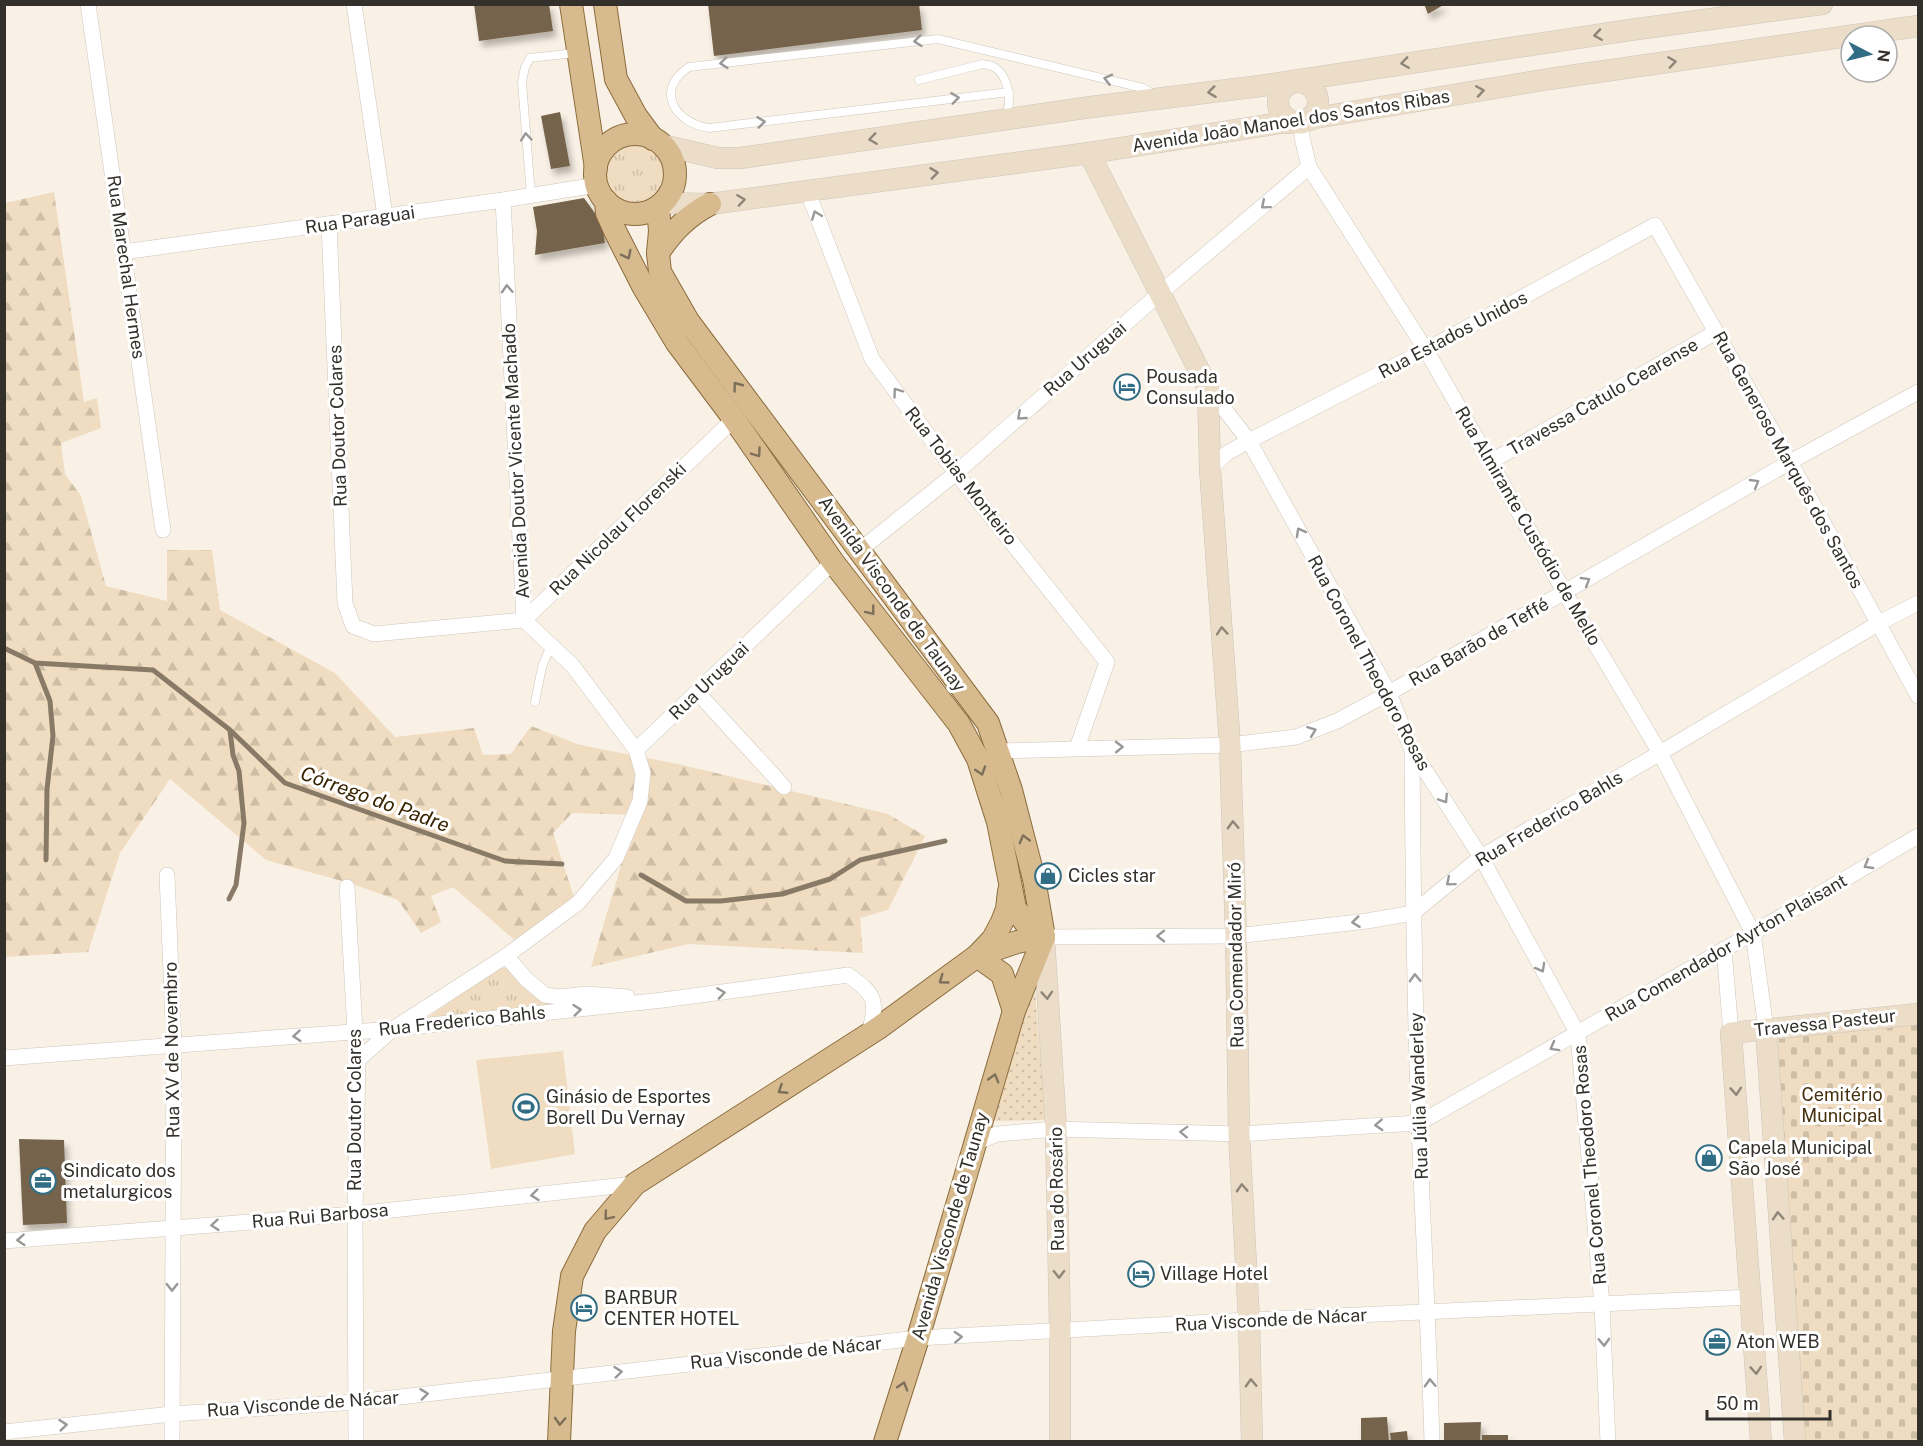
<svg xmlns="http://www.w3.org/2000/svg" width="1923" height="1446" font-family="'Public Sans',sans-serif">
  <defs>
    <pattern id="grass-tufts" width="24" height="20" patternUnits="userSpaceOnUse" patternTransform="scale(1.5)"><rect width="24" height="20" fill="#f0ddc1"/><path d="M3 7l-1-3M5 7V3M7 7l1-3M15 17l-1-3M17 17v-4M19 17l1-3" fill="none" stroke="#cebea6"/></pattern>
    <pattern id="forest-firs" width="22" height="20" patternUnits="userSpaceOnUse" patternTransform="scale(1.5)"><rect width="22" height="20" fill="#f0ddc1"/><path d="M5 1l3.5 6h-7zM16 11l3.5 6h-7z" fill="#cebea6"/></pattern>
    <pattern id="cemetery-stones" width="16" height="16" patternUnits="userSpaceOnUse" patternTransform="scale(1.5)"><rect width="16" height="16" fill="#f0ddc1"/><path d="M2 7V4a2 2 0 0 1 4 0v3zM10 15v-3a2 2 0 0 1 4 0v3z" fill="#cebea6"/></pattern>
    <pattern id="park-dots" width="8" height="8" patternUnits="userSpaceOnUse" patternTransform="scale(1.5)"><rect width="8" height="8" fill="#f0ddc1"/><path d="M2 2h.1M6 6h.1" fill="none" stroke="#cebea6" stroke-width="1.8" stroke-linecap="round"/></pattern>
    <filter id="shadow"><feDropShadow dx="3.5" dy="6" stdDeviation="3" flood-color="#0004"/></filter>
  </defs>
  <rect width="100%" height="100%" fill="#f9f1e6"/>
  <g fill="url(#grass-tufts)">
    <circle cx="635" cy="174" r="31"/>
    <path d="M498 968H507L528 988 594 1001 424 1020Z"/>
  </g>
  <path fill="url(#forest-firs)" d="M54 192 84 402 97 398 101 428 61 443 65 474 81 496 106 586 167 601V550H212L220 610 335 673 395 737 474 728 483 755 511 754 531 726 580 745 678 764 888 814 925 836 888 910 860 918 863 953 688 944 591 967 636 815 572 813 553 833 575 900 517 942 453 887 431 896 441 922 421 933 398 900 349 883 266 860 170 779 120 853 88 952 5 957V203Z"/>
  <path fill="url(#cemetery-stones)" d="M1918 1017V1441H1787L1762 1034Z"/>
  <path fill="url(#park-dots)" d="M1034 979 1046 1120 991 1121Z"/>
  <path fill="#f0ddc1" d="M563 1051 575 1154 491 1169 476 1060Z"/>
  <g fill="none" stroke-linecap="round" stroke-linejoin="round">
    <g stroke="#887a66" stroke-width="5">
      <path d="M4 648 35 663 153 670 230 730 285 783 505 861 562 864"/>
      <path d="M35 663 50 701 53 736 47 789 46 860"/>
      <path d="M641 875 686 901H721L782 894 830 879 860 860 945 841"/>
      <path d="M229 899 236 885 244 823 239 771 233 755 230 731"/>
    </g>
  </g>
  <g fill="#76644b" filter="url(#shadow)">
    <path d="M474 4H549L553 31 479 41Z"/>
    <path d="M708 4H919L922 30 714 56Z"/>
    <path d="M1424 4H1445L1428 14Z"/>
    <path d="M560 112 570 166 551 169 541 116Z"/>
    <path d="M584 198 602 223 605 243 535 255 537 231 533 207Z"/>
    <path d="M19 1139 64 1140 67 1223 23 1225Z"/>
    <path d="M1387 1417 1389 1442H1361V1418Z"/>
    <path d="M1481 1422 1480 1442H1444V1423Z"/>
    <path d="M1407 1431 1408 1442H1391L1390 1433Z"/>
    <rect x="1482" y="1435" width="26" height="7"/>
  </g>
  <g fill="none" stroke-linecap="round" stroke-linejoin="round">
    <g stroke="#cec6bb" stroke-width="9">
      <g id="service">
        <path d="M919 80 983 64C986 65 989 65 992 66 1009 74 1012 101 1006 116"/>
        <path d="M1009 92 709 128C675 123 654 90 689 67L938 39 1143 88 1153 94"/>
        <path d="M531 196 522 82 525 67 530 58 575 53"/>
        <path d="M535 702 542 667 551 645"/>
      </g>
    </g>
    <g stroke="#cec6bb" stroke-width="16">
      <g id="minor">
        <path d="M88 4 163 530"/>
        <path d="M354 4 385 216"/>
        <path d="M1301 123 1302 137 1309 167 1426 350 1565 593 1660 753 1753 933 1766 1029"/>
        <path d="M807 190 872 359 956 473 1107 662 1077 748"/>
        <path d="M329 224 345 603 353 626 374 634 524 620 734 419"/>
        <path d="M123 252 503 200 597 185"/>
        <path d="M1208 388 1249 441 1389 693 1412 750 1481 857 1578 1034 1602 1305 1608 1442"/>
        <path d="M1490 462 1716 332"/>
        <path d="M1210 469 1227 453 1249 441 1426 350 1655 225 1790 462 1918 696"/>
        <path d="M860 550 956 473 1159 294 1309 167"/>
        <path d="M697 692 784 787"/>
        <path d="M636 750 833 562"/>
        <path d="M998 751 1230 745 1296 737 1337 721 1389 693 1790 462 1918 392"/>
        <path d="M1412 752C1413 876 1414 1000 1419 1124 1423 1230 1429 1336 1432 1442"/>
        <path d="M167 875 174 1046 172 1442"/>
        <path d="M347 887 355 1032 358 1060 355 1214 356 1442"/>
        <path d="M1044 937 1236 936 1367 921 1413 913 1481 857 1660 753 1879 623 1918 603"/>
        <path d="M1724 949 1731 1033"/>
        <path d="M506 956 526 979 545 995 560 997 586 994 627 997"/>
        <path d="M4 1058 393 1029 663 1000 848 975C877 995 877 1001 869 1034"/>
        <path d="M358 1060 393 1029 506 956 578 903 616 858 640 801 643 773 636 750 572 665 524 620 503 200"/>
        <path d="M975 1143 997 1134 1056 1129 1239 1134 1419 1123 1753 933 1918 836"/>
        <path d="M4 1241 355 1214 635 1184"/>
        <path d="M4 1432 172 1414 356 1402 918 1338 1249 1320 1751 1297"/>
      </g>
    </g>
    <g stroke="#cec6bb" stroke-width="22">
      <g id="secondary">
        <circle cx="1298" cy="102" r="20"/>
        <path d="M662 145 718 158H740L1091 107 1260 86 1630 30 1822 4"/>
        <path d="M1089 153 1208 388 1210 469 1230 745 1236 936 1239 1134 1249 1320 1252 1442"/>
        <path d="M662 203 710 204 1089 153 1281 123H1301L1315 118 1549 79 1918 26"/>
        <path d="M1044 938 1056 1129 1060 1332V1442"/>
        <path d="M1766 1029 1795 1442"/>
        <path d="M1761 1442 1731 1033 1918 1014"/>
      </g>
    </g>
    <g stroke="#8c6c3c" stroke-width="24">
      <g id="primary">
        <path d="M571 4 596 168"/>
        <path d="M605 4 616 79 636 116 653 139"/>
        <circle cx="635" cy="174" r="40"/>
        <path d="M606 201 607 213 616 233 643 286 677 343 734 419 833 562 959 724 978 759 998 822 1015 908 1027 925 1044 937"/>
        <path d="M658 207 660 231 658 253 660 272 688 321 988 723 1011 790 1034 879 1044 937 1014 1011 918 1338 885 1442"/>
        <path d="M658 253C672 232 687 216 710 204"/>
        <path d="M979 955 1017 942 1044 937"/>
        <path d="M977 956 1002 974 1014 1011"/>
        <path d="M559 1442 564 1331 572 1276 595 1231 635 1184 877 1029 977 956 993 939 1002 922 1007 909 1009 891"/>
      </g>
    </g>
    <use href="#service" stroke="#fff" stroke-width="8"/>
    <use href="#minor" stroke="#fff" stroke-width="15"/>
    <use href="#secondary" stroke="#ebddc7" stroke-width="21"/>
    <use href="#primary" stroke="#d7bb8f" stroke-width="22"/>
  </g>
  <defs><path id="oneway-chevron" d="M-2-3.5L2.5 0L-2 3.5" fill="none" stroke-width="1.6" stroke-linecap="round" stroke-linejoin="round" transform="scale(1.5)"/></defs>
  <g stroke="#8f867a">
    <use href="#oneway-chevron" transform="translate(1598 35) rotate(171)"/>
    <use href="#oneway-chevron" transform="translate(1672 62) rotate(-8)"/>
    <use href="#oneway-chevron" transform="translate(1405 63) rotate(172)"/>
    <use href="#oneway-chevron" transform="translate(1480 91) rotate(-9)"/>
    <use href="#oneway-chevron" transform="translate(1212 92) rotate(173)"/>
    <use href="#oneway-chevron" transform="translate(873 139) rotate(172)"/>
    <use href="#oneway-chevron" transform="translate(934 173) rotate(-7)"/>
    <use href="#oneway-chevron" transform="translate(741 200) rotate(-8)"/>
    <use href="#oneway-chevron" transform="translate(1222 631) rotate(-94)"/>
    <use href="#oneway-chevron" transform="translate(1233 825) rotate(-92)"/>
    <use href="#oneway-chevron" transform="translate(1047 995) rotate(86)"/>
    <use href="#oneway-chevron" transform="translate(1736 1091) rotate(86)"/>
    <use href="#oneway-chevron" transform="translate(1242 1188) rotate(-93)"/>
    <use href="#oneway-chevron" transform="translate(1778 1216) rotate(-94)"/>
    <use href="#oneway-chevron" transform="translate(1059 1274) rotate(89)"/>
    <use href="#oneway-chevron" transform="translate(1756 1370) rotate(86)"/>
    <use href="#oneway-chevron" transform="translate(1251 1383) rotate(-92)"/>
  </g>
  <g stroke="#999896">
    <use href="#oneway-chevron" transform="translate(918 41) rotate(174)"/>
    <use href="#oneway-chevron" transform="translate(724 63) rotate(174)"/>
    <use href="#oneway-chevron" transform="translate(1108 79) rotate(-166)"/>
    <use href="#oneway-chevron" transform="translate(955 98) rotate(-7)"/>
    <use href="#oneway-chevron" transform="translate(761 122) rotate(-7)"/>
    <use href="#oneway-chevron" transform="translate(526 137) rotate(-95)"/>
    <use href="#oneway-chevron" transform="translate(1265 205) rotate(140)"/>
    <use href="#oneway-chevron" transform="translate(816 215) rotate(-111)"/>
    <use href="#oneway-chevron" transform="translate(507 289) rotate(-93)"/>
    <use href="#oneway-chevron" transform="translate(897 392) rotate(-126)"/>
    <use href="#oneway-chevron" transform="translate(1021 416) rotate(139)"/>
    <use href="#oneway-chevron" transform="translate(1755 483) rotate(-30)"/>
    <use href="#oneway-chevron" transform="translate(1300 532) rotate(-119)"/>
    <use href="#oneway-chevron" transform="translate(1586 581) rotate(-30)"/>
    <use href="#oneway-chevron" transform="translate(1312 731) rotate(-21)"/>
    <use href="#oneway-chevron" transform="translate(1119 747) rotate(-1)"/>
    <use href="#oneway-chevron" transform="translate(1444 799) rotate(57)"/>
    <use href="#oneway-chevron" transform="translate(1868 865) rotate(150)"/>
    <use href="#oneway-chevron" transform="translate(1450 882) rotate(140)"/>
    <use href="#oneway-chevron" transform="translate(1356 922) rotate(173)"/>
    <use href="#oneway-chevron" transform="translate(1161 936) rotate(180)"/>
    <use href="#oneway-chevron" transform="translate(1541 968) rotate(61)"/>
    <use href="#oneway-chevron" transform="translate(1415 978) rotate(-92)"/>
    <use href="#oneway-chevron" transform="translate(721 993) rotate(-8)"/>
    <use href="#oneway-chevron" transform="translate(577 1010) rotate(-6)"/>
    <use href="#oneway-chevron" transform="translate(297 1036) rotate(175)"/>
    <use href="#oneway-chevron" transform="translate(1554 1047) rotate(151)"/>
    <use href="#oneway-chevron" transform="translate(1379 1125) rotate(177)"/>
    <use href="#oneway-chevron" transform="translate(1184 1132) rotate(-178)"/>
    <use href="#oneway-chevron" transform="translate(535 1195) rotate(174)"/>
    <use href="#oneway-chevron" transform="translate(215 1225) rotate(175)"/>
    <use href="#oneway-chevron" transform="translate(21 1240) rotate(176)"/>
    <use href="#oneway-chevron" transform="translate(172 1287) rotate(90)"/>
    <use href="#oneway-chevron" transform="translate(958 1337) rotate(-3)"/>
    <use href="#oneway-chevron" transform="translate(1604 1342) rotate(88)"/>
    <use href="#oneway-chevron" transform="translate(618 1372) rotate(-6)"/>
    <use href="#oneway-chevron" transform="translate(1430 1383) rotate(-92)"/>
    <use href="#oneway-chevron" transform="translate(424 1394) rotate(-7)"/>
    <use href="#oneway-chevron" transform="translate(63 1425) rotate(-6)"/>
  </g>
  <g stroke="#7d6f59">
    <use href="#oneway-chevron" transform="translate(627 255) rotate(63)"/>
    <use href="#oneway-chevron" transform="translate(737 386) rotate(-127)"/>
    <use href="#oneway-chevron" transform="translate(757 453) rotate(55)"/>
    <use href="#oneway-chevron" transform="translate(871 611) rotate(52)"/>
    <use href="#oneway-chevron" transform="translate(981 771) rotate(72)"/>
    <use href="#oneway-chevron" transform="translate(1024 839) rotate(-105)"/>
    <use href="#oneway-chevron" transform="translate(943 980) rotate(144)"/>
    <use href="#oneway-chevron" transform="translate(994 1078) rotate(-74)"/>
    <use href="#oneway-chevron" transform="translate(782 1090) rotate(147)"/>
    <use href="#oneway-chevron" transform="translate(608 1216) rotate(130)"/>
    <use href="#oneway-chevron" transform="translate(903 1386) rotate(-73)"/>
    <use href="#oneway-chevron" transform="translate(560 1421) rotate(93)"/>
  </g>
  <defs>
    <g id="hotel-ring" transform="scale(1.35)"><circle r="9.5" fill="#fff" stroke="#316d84" stroke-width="1.5"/><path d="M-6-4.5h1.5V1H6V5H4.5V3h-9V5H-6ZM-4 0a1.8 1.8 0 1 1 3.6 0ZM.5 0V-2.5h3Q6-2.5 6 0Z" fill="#316d84"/></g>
    <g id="shop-ring" transform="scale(1.35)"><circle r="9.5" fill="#fff" stroke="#316d84" stroke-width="1.5"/><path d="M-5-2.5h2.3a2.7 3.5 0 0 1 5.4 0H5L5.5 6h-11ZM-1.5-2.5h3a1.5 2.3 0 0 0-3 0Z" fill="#316d84"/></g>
    <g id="stadium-ring" transform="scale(1.35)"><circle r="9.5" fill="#fff" stroke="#316d84" stroke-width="1.5"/><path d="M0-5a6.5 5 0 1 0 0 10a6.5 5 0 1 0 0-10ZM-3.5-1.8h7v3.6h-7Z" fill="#316d84"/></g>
    <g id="office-ring" transform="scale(1.35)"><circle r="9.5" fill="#fff" stroke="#316d84" stroke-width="1.5"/><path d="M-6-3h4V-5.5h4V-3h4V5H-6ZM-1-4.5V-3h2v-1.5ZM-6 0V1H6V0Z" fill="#316d84"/></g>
  </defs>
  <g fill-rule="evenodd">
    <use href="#hotel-ring" x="1127" y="387"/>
    <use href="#shop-ring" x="1048" y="876"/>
    <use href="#stadium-ring" x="526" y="1107"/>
    <use href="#shop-ring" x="1709" y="1158"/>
    <use href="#office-ring" x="43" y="1181"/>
    <use href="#hotel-ring" x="1141" y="1274"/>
    <use href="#hotel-ring" x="584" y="1308"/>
    <use href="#office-ring" x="1717" y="1342"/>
  </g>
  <g text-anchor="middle" stroke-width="6" stroke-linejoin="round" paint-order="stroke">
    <g font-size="18" fill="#33302c" stroke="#fff">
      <text transform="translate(1291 121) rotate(-9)" y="6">Avenida João Manoel dos Santos Ribas</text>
      <text transform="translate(360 220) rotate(-8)" y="6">Rua Paraguai</text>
      <text transform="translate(126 267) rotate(82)" y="6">Rua Marechal Hermes</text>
      <text transform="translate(1453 335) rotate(-28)" y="6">Rua Estados Unidos</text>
      <text transform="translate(1085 359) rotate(-41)" y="6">Rua Uruguai</text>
      <text transform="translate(1603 397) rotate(-30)" y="6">Travessa Catulo Cearense</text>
      <text transform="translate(338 426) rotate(-92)" y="6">Rua Doutor Colares</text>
      <text transform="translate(1788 460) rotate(61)" y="6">Rua Generoso Marquês dos Santos</text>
      <text transform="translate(516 461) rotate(-93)" y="6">Avenida Doutor Vicente Machado</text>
      <text transform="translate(961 476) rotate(52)" y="6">Rua Tobias Monteiro</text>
      <text transform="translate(1528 526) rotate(60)" y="6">Rua Almirante Custódio de Mello</text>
      <text transform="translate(618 529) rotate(-44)" y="6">Rua Nicolau Florenski</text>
      <text transform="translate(892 594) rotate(54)" y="6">Avenida Visconde de Taunay</text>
      <text transform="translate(1479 642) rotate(-30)" y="6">Rua Barão de Teffé</text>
      <text transform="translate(1369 663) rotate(62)" y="6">Rua Coronel Theodoro Rosas</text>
      <text transform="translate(709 681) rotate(-44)" y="6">Rua Uruguai</text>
      <text transform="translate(1549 819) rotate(-31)" y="6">Rua Frederico Bahls</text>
      <text transform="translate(1726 948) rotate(-30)" y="6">Rua Comendador Ayrton Plaisant</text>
      <text transform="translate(1236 955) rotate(-91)" y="6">Rua Comendador Miró</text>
      <text transform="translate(462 1021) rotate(-6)" y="6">Rua Frederico Bahls</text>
      <text transform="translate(1825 1023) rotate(-6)" y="6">Travessa Pasteur</text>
      <text transform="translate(172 1050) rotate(-91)" y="6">Rua XV de Novembro</text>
      <text transform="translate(1419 1096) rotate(-92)" y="6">Rua Júlia Wanderley</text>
      <text transform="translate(355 1110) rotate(-90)" y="6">Rua Doutor Colares</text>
      <text transform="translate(1590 1165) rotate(-95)" y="6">Rua Coronel Theodoro Rosas</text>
      <text transform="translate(1057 1189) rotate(-91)" y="6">Rua do Rosário</text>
      <text transform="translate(320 1216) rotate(-5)" y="6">Rua Rui Barbosa</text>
      <text transform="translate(950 1226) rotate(-74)" y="6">Avenida Visconde de Taunay</text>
      <text transform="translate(1271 1320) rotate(-3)" y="6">Rua Visconde de Nácar</text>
      <text transform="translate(786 1353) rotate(-6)" y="6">Rua Visconde de Nácar</text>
      <text transform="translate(303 1404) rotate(-4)" y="6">Rua Visconde de Nácar</text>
    </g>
    <g font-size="18" fill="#33302c" stroke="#fff" text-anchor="start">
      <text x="1146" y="383">Pousada<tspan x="1146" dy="21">Consulado</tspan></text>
      <text x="1068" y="882">Cicles star</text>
      <text x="546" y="1103">Ginásio de Esportes<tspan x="546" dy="21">Borell Du Vernay</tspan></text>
      <text x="1728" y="1154">Capela Municipal<tspan x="1728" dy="21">São José</tspan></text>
      <text x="63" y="1177">Sindicato dos<tspan x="63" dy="21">metalurgicos</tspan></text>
      <text x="1160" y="1280">Village Hotel</text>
      <text x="604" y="1304">BARBUR<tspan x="604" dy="21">CENTER HOTEL</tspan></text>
      <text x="1736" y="1348">Aton WEB</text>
    </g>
    <g font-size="18" fill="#46300d" stroke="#fff">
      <text x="1842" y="1101">Cemitério<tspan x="1842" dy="21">Municipal</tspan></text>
    </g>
    <g font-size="20" font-style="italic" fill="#392400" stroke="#fff">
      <text transform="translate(375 799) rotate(20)" y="7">Córrego do Padre</text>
    </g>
  </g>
  <rect width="1923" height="1446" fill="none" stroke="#33302c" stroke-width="12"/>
  <g transform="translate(1869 54) rotate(97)"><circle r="28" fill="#ffffff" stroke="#adacab" stroke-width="1.5"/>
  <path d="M0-4.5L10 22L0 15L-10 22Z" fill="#316d84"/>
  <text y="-9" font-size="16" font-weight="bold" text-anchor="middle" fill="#33302c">N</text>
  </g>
  <path d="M1707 1410v9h123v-9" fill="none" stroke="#33302c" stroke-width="3"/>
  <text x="1716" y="1410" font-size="18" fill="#33302c" stroke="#ffffff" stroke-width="4.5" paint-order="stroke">50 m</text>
</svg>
